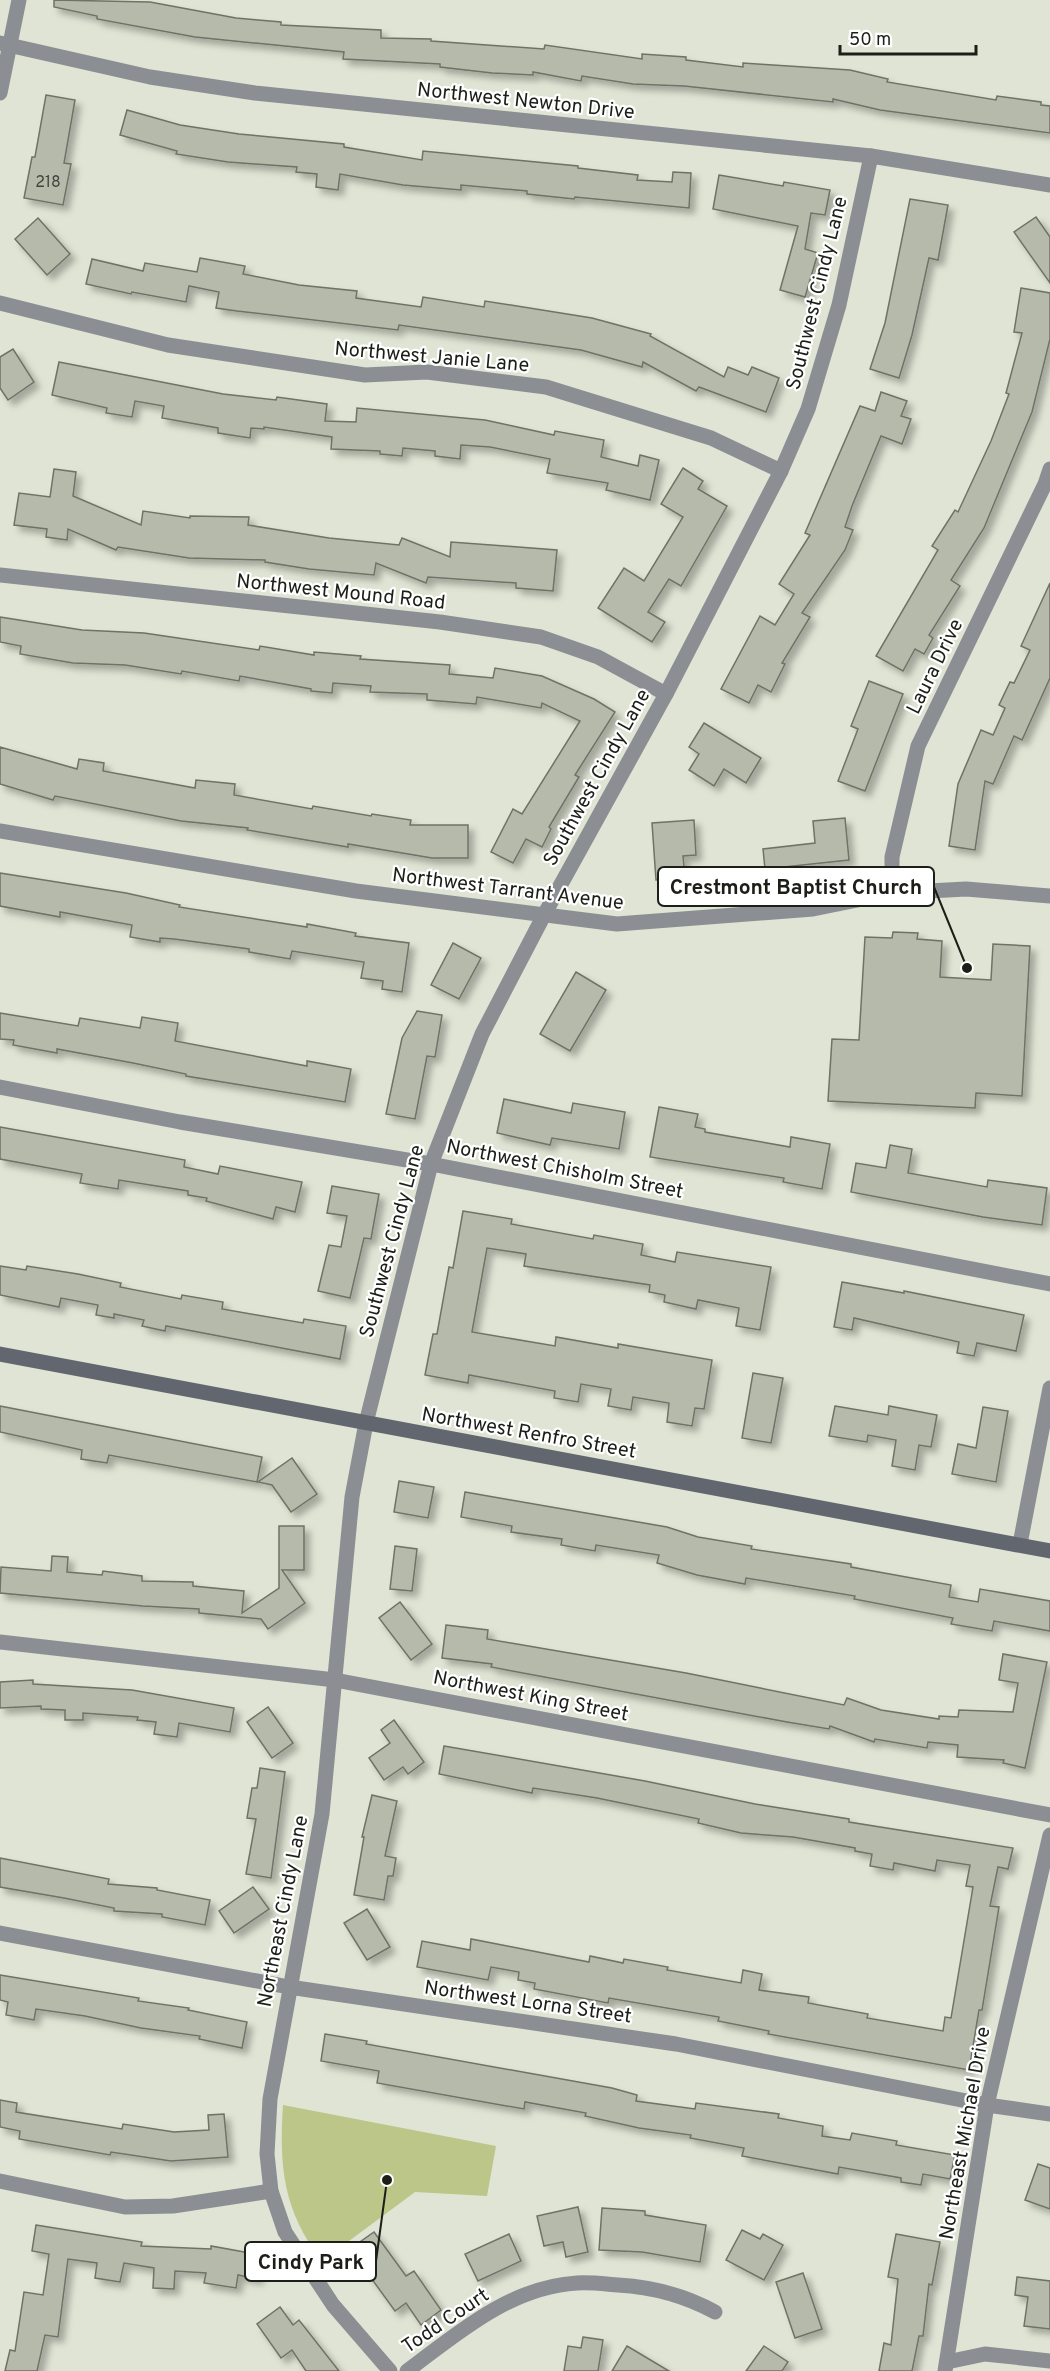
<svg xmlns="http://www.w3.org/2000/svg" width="1050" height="2371" font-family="Overpass,sans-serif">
  <defs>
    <filter id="shadow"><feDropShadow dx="5.5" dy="5.5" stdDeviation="3" flood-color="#0004"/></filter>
  </defs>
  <rect width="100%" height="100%" fill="#e0e4d4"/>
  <path fill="#bbc688" d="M283 2105 496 2146 487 2196 415 2192 322 2261C283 2211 279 2166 283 2105Z"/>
  <g fill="#b6baab" stroke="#707265" stroke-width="1.5" filter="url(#shadow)">
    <path d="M54 0 150 2 236 18 281 22V25L381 30V38L431 39V41L544 49 545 45 642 59V54L686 57V60L743 67V63L850 70 888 79 887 82 996 100 997 96 1041 102V105L1050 106V133L880 110 833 99V102L684 86 633 84 582 76 581 81 533 72V75L492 73 440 67V64L343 59 344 52 195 37 97 19V16L54 7Z"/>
    <path d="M46 95 75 100 64 163 71 164 63 205 24 198 32 157H35Z"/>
    <path d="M127 110 180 125 239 134 344 144V147L422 160 423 151 578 166V168L638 175 637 180 672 182 673 172 691 173 689 208 575 197 574 199 527 194V191L461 185V190L403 185 340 174 338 190 316 187 317 174 296 172 297 167 228 162 176 154 177 151 120 135Z"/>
    <path d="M719 175 783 186 784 182 830 190 825 215 811 213 805 249 818 253 805 297 780 290 798 226 713 209Z"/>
    <path d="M910 199 948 205 938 260 929 258 912 335 899 378 870 369 885 323Z"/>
    <path d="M1036 217 1050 237V283L1014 232Z"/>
    <path d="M38 218 70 254 47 275 15 239Z"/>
    <path d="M200 258 245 266 243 274 299 285 357 291 356 298 421 307 423 297 484 307 485 301 592 318 651 334 650 336 724 377 728 367 748 375 752 367 779 378 766 412 699 387 696 391 643 362 642 367 581 350 399 325 398 330 237 311 216 308 219 292 189 286 186 302 132 292 131 294 86 284 92 259 143 271 145 263 197 272Z"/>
    <path d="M1021 288 1050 293V339L1032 412 984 528 951 580 960 586 929 635 933 638 924 654 915 649 903 671 876 656 938 550 932 546 955 510 958 512 991 441 1009 394 1006 393 1022 333 1014 332Z"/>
    <path d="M13 349 34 382 8 400 0 388V357Z"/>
    <path d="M59 362 223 394 276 400 277 397 327 404 325 421 356 422 357 408 485 420 554 435 555 431 604 440 601 457 638 466 640 455 659 460 650 500 606 490 608 483 547 473 550 459 490 447 461 445 460 459 435 456V451L403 448 402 456 380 454V451L331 449 332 437 264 427V429L251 428 250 438 218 433V428L162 418 164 406 135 401 132 417 106 413 107 408 52 395Z"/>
    <path d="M881 392 907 401 901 416 911 419 902 444 881 436 852 506 845 527 853 530 845 550 802 613 810 617 782 663 785 664 771 692 758 685 749 703 721 689 760 616 775 625 794 594 779 584 810 535 805 533 860 406 875 411Z"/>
    <path d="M683 468 703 481 698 489 727 506 681 586 669 579 648 612 665 622 652 642 598 608 624 568 644 581 683 517 661 504Z"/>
    <path d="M54 469 76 472 73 496 141 525 143 511 190 518V516L249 517 248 525 329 538 399 545 402 538 450 557 451 542 557 550 553 591 516 588V583L428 577 426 583 376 563 374 575 309 569 265 562V560L189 558 118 547 116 550 68 529 67 540 46 537 47 529 14 525 19 493 50 497Z"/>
    <path d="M1050 583V678L1022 740 1014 736 993 784 985 781 975 850 949 846 958 784 981 730 993 735 1005 708 999 705 1010 682 1014 683 1030 650 1021 646Z"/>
    <path d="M0 617 82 630 144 633 259 650 260 646 314 655V652L361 656 360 659 450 665 449 674 493 678 495 668 542 676 594 699 615 712 575 775 579 777 549 827 551 829 542 847 526 839 513 863 491 852 513 809 522 814 580 721 542 703 541 708 477 697 476 704 427 700V694L370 692 371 686 333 683 332 693 311 691V689L240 676 239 681 182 671 181 674 125 665 73 663 20 654 21 646 0 642Z"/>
    <path d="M869 681 903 694 865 791 838 781 858 729 851 726Z"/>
    <path d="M704 723 761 758 746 783 724 769 714 786 689 770 699 754 689 747Z"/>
    <path d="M0 747 77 769 79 759 104 763 103 771 195 788 196 780 235 784 234 795 312 809 313 806 371 816 372 814 411 820 410 825H468V858H432L348 844V847L247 830 248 828 181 821 55 796 53 800 0 784Z"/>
    <path d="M845 818 849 860 765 869 763 849 815 843 813 821Z"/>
    <path d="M694 820 696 855 683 856 685 877 656 880 652 823Z"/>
    <path d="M0 873 126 893 180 905 179 907 307 927V924L356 933 355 936 409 943 402 992 382 989 383 981 361 978 364 962 292 951 290 959 249 952V949L174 939 160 938V942L130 937 132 925 60 912V917L0 906Z"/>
    <path d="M893 932 918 933 917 939 942 941 940 977 991 980 993 944 1030 946 1022 1096 976 1093 975 1108 828 1101 832 1039 859 1040 865 937 892 938Z"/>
    <path d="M453 943 481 958 459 999 431 985Z"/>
    <path d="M576 972 606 990 570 1051 540 1034Z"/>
    <path d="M417 1011 442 1015 435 1057 427 1056 415 1119 386 1114 402 1038Z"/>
    <path d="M0 1013 78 1026 80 1018 140 1028 142 1017 178 1023 175 1041 307 1066V1061L351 1069 345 1102 186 1076V1074L133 1063 57 1049V1053L13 1045 14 1040 0 1039Z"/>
    <path d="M504 1099 571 1113 573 1103 625 1112 619 1149 552 1138 550 1145 497 1133Z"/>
    <path d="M659 1107 698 1114 695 1127 705 1129V1132L790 1147 791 1137 830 1144 822 1189 783 1182 784 1178 650 1157Z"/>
    <path d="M0 1127 185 1160 184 1167 218 1174 220 1166 302 1182 295 1212 276 1207 273 1219 206 1201 207 1198 188 1195V1191L119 1180 118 1189 80 1183 82 1174 0 1159Z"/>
    <path d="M890 1145 912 1149 908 1173 987 1187 988 1180 1047 1188 1042 1225 983 1217 851 1192 856 1163 886 1168Z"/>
    <path d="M332 1186 379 1194 371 1239 364 1238 350 1298 318 1291 329 1245 341 1247 347 1216 327 1213Z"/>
    <path d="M463 1211 512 1219 511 1224 593 1239 594 1235 643 1244 641 1255 675 1262 677 1252 771 1267 760 1330 736 1326 739 1308 698 1300 696 1309 664 1302 665 1295 649 1292 650 1285 524 1266 526 1254 487 1248 472 1332 555 1346 556 1337 618 1348V1344L712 1360 704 1409 695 1408 692 1426 667 1422 669 1403 633 1397 631 1410 608 1406 611 1389 581 1384 578 1402 554 1398 555 1391 469 1375 468 1383 425 1375 433 1334H437L449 1267 453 1268Z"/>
    <path d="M0 1266 26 1270 27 1266 78 1274 121 1283 120 1287 181 1299 182 1295 223 1302 222 1309 303 1323 304 1319 346 1326 340 1359 166 1326 165 1331 142 1326 144 1320 114 1314V1318L96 1315 98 1305 61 1298 59 1307 0 1295Z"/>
    <path d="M842 1282 904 1293V1291L1024 1315 1016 1351 977 1343 974 1356 957 1353 959 1342 854 1318 852 1330 834 1327Z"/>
    <path d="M753 1373 783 1378 771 1443 742 1438Z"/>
    <path d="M0 1406 262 1457 257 1482 109 1455 107 1463 81 1459 82 1450 0 1432Z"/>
    <path d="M835 1406 888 1415 889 1406 937 1415 931 1447 919 1445 915 1470 892 1466 896 1440 868 1435 867 1442 829 1436Z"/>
    <path d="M983 1407 1008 1411 996 1482 952 1474 958 1444 976 1448Z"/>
    <path d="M292 1458 317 1494 291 1512 272 1485 258 1482Z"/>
    <path d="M399 1481 434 1487 428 1518 394 1512Z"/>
    <path d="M465 1492 667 1527 698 1537 752 1546 751 1549 851 1564V1567L951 1585 949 1597 978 1602 980 1589 1050 1601V1631L994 1621 992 1631 951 1624 953 1618 854 1599 855 1596 746 1578 745 1584 697 1575 657 1563 659 1555 596 1545 595 1551 561 1545 562 1539 511 1532 512 1526 461 1517Z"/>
    <path d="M279 1526H304V1570H282L305 1603 268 1629 261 1619 199 1613V1609L143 1606 0 1593 1 1567 51 1571 52 1556 68 1557 67 1572 102 1575 103 1571 142 1576V1581L193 1582V1586L244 1591 242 1613 279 1588Z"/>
    <path d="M395 1546 417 1549 412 1591 390 1589Z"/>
    <path d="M400 1602 432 1644 411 1660 379 1618Z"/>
    <path d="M446 1625 488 1630 487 1639 686 1673 844 1705 847 1698 881 1710 939 1719V1716L958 1717 959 1710 1013 1712 1018 1683 999 1680 1003 1654 1047 1662 1025 1768 1003 1763 1004 1760 957 1757 958 1745 928 1742 927 1748 875 1739 874 1742 830 1726 829 1729 787 1722 491 1667 492 1664 442 1658Z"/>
    <path d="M33 1680V1684L132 1690 234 1708 230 1732 179 1723 177 1737 154 1734 156 1722 137 1720 138 1717 83 1713V1720H65V1710L41 1709V1706L0 1708V1682Z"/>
    <path d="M268 1707 293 1743 272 1758 247 1722Z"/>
    <path d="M394 1720 424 1762 408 1774 403 1767 384 1780 369 1758 390 1743 381 1730Z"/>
    <path d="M444 1746 645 1781 755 1804 849 1819V1822L1013 1848 1008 1869 998 1867 990 1906 999 1907 982 2010H979L969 2070 768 2034 769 2031 718 2021 719 2017 609 1998 608 2003 534 1989 535 1983 518 1980 519 1972 491 1967 488 1980 417 1967 422 1941 470 1950 471 1939 589 1962 590 1956 623 1963 624 1959 668 1967 667 1970 741 1983 743 1970 762 1974 759 1990 809 1997 808 2003 868 2014 867 2018 943 2031 945 2017 951 2018 973 1887 966 1886 970 1865 937 1860 935 1871 894 1863 893 1870 870 1866 872 1854 855 1851V1848L793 1837 741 1833 698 1823 699 1819 597 1798 533 1788 532 1793 439 1774Z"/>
    <path d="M260 1768 285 1772 271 1878 246 1874 256 1819 247 1818 252 1788H257Z"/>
    <path d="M372 1795 397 1801 385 1856 396 1858 393 1876H388L384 1900 354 1895 364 1837H362Z"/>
    <path d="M0 1858 109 1879 108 1884 157 1888V1890L210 1900 205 1925 162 1917V1914L114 1911V1908L64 1898 0 1887Z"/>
    <path d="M253 1887 269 1909 234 1933 219 1911Z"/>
    <path d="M367 1909 390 1947 367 1960 344 1923Z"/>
    <path d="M0 1975 139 1998 138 2001 189 2008 188 2010 247 2022 242 2048 199 2039 200 2036 141 2028 85 2016 36 2009 34 2020 6 2015 8 2002 0 2000Z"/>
    <path d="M325 2034 367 2041 366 2044 612 2088 637 2095 636 2101 695 2109 696 2103 779 2114 778 2118 823 2126 822 2136 850 2140 852 2133 897 2141 896 2145 955 2155 950 2179 923 2174 921 2185 901 2182V2178L839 2167 838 2174 742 2156 744 2148 690 2138 691 2135 639 2128 585 2116 586 2113 525 2102 524 2109 377 2083 379 2071 321 2061Z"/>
    <path d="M0 2100 17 2103 16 2112 122 2129 123 2124 174 2132 209 2130 208 2115 224 2114 228 2157 171 2161 111 2152 110 2155 19 2139 20 2131 0 2127Z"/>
    <path d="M1038 2164 1050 2168V2209L1025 2200Z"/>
    <path d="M578 2207 588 2252 566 2257 563 2242 544 2246 537 2216Z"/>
    <path d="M602 2208 645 2211V2215L706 2225 700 2262 642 2252 599 2250Z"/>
    <path d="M36 2225 142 2242 141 2246 211 2249V2246L261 2255 257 2279 238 2275 236 2288 204 2283 206 2273 175 2271 174 2289 153 2288 154 2268 124 2263 120 2282 95 2278 97 2263 68 2259 58 2337 45 2335 37 2371H5L10 2350 15 2351 24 2292 43 2295 49 2254 32 2251Z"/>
    <path d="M742 2230 760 2239 763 2234 783 2245 764 2280 726 2260Z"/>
    <path d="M374 2232 406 2276 414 2271 441 2310 421 2325 406 2303 395 2311 350 2249Z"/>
    <path d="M509 2234 521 2261 478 2281 465 2254Z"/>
    <path d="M896 2234 940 2242 932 2285 929 2284 923 2336H919L912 2371H879L884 2343 891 2345 898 2279 888 2277Z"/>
    <path d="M803 2273 822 2329 795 2338 776 2282Z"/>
    <path d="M1017 2277 1050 2281V2329L1024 2326 1028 2297 1015 2295Z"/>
    <path d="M280 2307 293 2325 299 2320 339 2371H306L292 2350 281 2358 257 2324Z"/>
    <path d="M583 2337 603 2340 598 2371H564L568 2346 581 2348Z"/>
    <path d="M627 2346 669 2371H612Z"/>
    <path d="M764 2346 788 2362 782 2371H746Z"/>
  </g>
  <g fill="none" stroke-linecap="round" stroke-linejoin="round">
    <g stroke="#8b8f94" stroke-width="15">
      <path d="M0 43 150 77 255 93 871 156 1050 185"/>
      <path d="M0 93 19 0"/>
      <path d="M0 303 168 345 365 375 427 372 546 387 711 438 781 471"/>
      <path d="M0 575 440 622 541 637 598 657 666 694"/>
      <path d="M0 831 356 891 617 924 813 909 892 893 966 889 1050 896"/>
      <path d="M892 893V857L918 746 1045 484 1050 469"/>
      <path d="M0 1087 180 1122 431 1164 1050 1284"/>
      <path d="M1020 1544 1050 1388"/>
      <path d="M0 1642 335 1680 1050 1815"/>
      <path d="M0 1933 289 1987 676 2044 987 2105 1050 2114"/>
      <path d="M0 2181 125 2207 173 2206 271 2191"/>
      <path d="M947 2362 985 2354 1050 2361"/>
      <path d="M390 2371 333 2305 285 2232 271 2191 267 2154 270 2099 322 1814 352 1497 366 1423 431 1164 482 1034 544 915 666 694 781 471 808 409 839 305 871 156"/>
      <path d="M407 2371C458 2333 510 2287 577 2283 590 2282 605 2284 618 2285 653 2287 684 2295 715 2312"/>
      <path d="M945 2371 987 2105 1050 1835"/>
    </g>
    <path stroke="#62676f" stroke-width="15" d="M0 1354 1050 1551"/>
  </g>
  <g text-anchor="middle" stroke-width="4.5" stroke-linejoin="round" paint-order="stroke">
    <g font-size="16" fill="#42453d">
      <text x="48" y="187">218</text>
    </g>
    <g font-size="20" fill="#1c1e18" stroke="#fff">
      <text transform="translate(526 100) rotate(6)" y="7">Northwest Newton Drive</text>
      <text transform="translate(816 293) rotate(-76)" y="7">Southwest Cindy Lane</text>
      <text transform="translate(432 356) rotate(5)" y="7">Northwest Janie Lane</text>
      <text transform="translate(341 591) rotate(6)" y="7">Northwest Mound Road</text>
      <text transform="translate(934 666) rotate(-64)" y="7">Laura Drive</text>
      <text transform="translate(596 777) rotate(-61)" y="7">Southwest Cindy Lane</text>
      <text transform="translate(508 888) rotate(7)" y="7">Northwest Tarrant Avenue</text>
      <text transform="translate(565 1168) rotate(11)" y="7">Northwest Chisholm Street</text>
      <text transform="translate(391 1241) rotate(-75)" y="7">Southwest Cindy Lane</text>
      <text transform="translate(529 1432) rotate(10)" y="7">Northwest Renfro Street</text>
      <text transform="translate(531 1695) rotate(11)" y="7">Northwest King Street</text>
      <text transform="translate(282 1911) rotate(-79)" y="7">Northeast Cindy Lane</text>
      <text transform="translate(528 2001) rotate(8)" y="7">Northwest Lorna Street</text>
      <text transform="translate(964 2133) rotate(-80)" y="7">Northeast Michael Drive</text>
      <text transform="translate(445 2320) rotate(-34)" y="7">Todd Court</text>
    </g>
  </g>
  <path fill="none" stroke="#1c1e18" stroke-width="2" d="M967 968L934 887M387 2180L376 2261"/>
  <g fill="#1c1e18" stroke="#fff" stroke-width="2">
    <circle cx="967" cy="968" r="6"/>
    <circle cx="387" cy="2180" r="6"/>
  </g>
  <g fill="#fff" stroke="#1c1e18" stroke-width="2">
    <rect x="658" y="867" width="276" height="39" rx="6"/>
    <rect x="245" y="2242" width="131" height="39" rx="6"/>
  </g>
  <g font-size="21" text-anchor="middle" font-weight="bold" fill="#1c1e18">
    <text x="796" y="894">Crestmont Baptist Church</text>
    <text x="311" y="2269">Cindy Park</text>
  </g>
  <path d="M840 45v9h136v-9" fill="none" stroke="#1c1e18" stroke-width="3"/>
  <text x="849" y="45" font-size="18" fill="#1c1e18" stroke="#ffffff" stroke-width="4.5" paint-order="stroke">50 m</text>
</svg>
